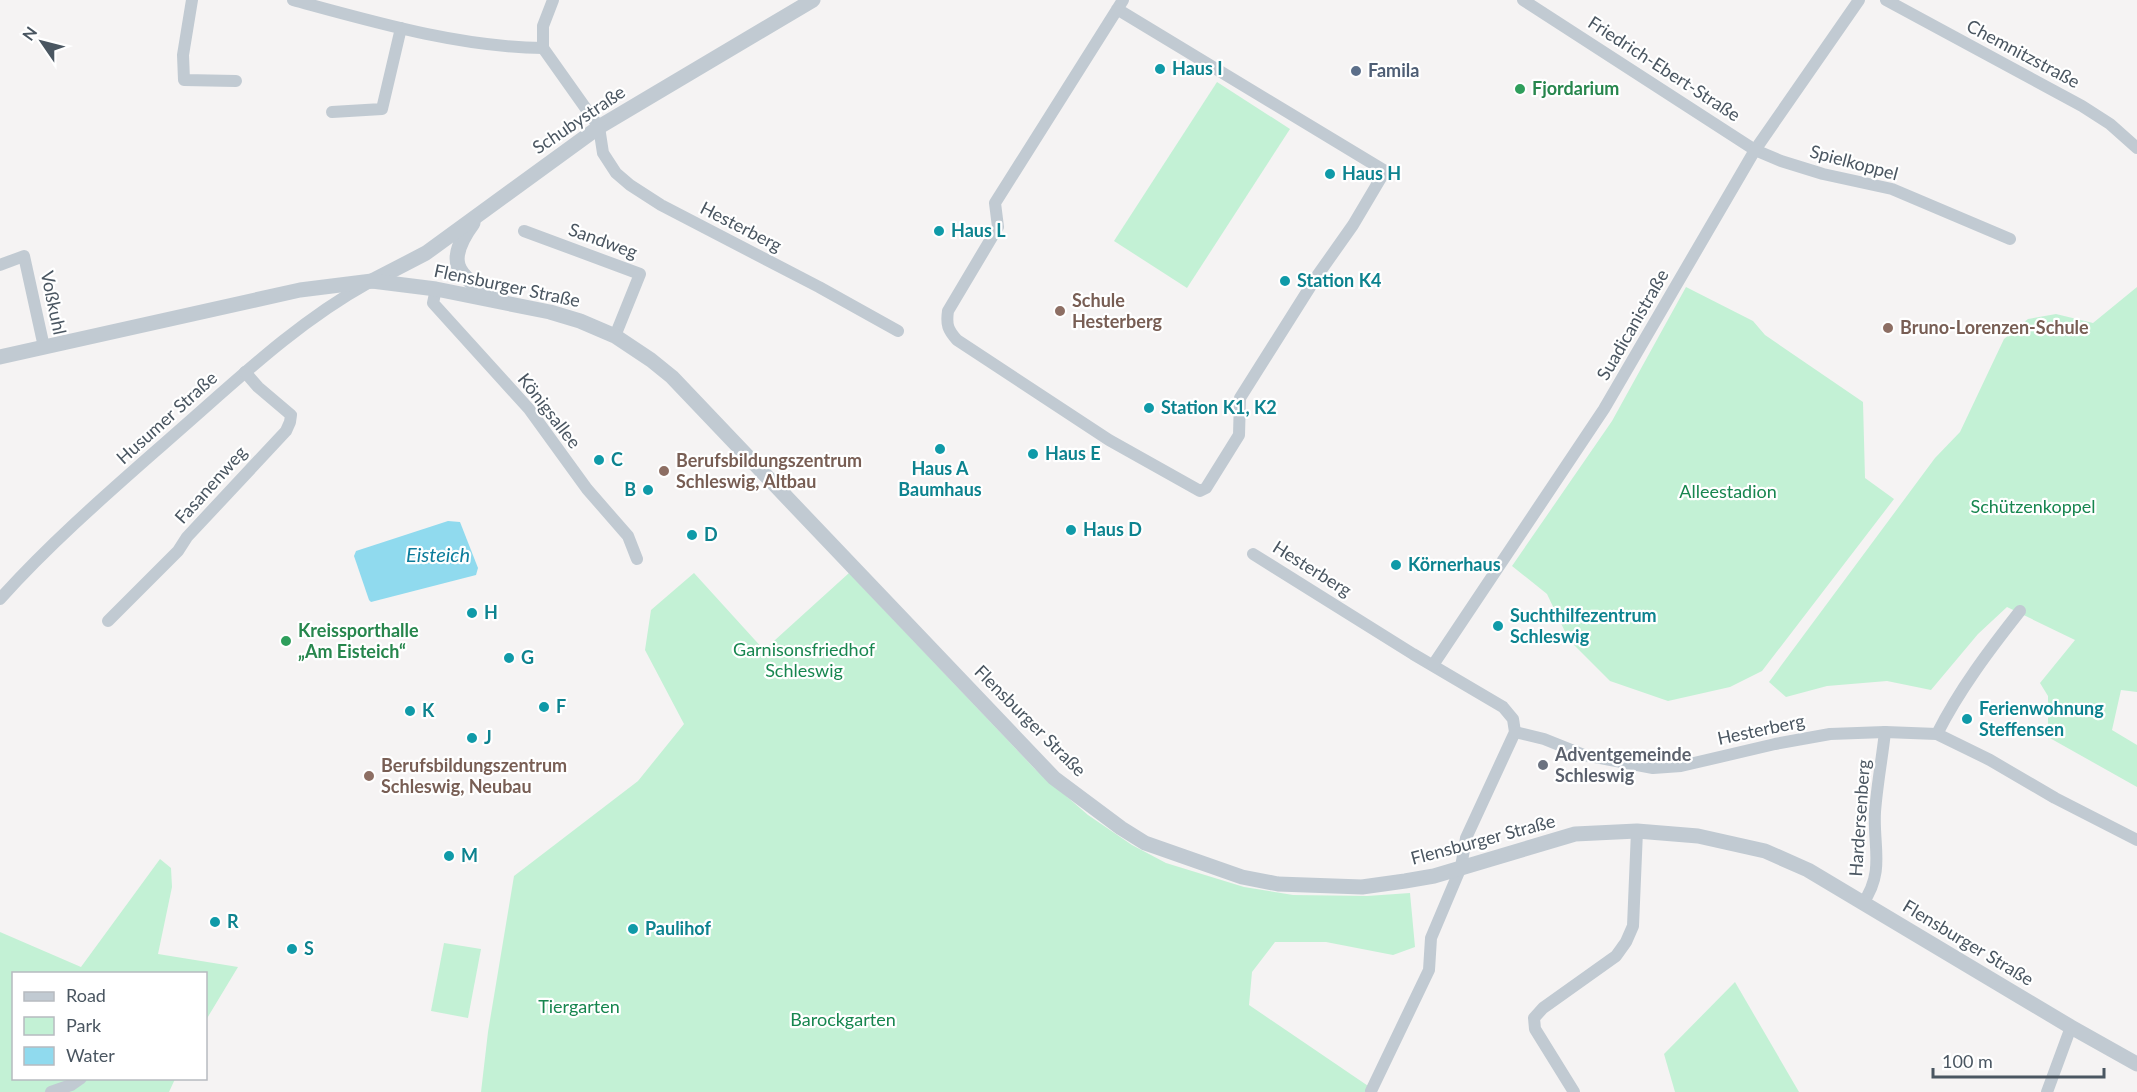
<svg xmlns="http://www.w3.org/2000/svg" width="2137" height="1092" font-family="Lato,sans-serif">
  <rect width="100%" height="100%" fill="#f5f3f3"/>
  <g fill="#c3f1d5">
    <path d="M1217 82 1290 129 1187 288 1114 241Z"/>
    <path d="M1686 287 1753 321 1765 335 1863 402 1865 478 1894 499 1762 671 1730 687 1668 701 1610 681 1569 640 1547 594 1512 566 1612 421Z"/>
    <path d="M2137 287V692L2121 690 2112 730 2137 745V787L2048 737V696L2040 683 2075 640 2007 607 1978 634 1931 690 1887 681 1827 686 1786 697 1769 682 1935 458 1960 432 2004 339 2028 319 2056 314 2093 323Z"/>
    <path d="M694 573 764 650 849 573 1035 769 1088 815 1132 845 1166 863 1244 887 1293 895 1367 896 1410 893 1415 947 1393 955 1326 942H1275L1252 972 1249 1005 1377 1092H481L488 1032 514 876 638 781 684 724 645 650 651 610Z"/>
    <path d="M160 859 171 868 172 887 158 954 238 967 206 1020V974H14V1078L175 1079 169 1092H0V932L81 967Z"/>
    <path d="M444 943 481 949 468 1018 431 1011Z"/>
    <path d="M1735 982 1799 1092H1675L1664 1054Z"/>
  </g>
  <path fill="#90daee" d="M448 521 460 522 478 568 476 575 371 602 369 600 354 556 356 551Z"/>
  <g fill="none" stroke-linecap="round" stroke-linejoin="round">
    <g stroke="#c1cad2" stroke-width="12">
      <path d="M192 0 183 55 184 80 236 81"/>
      <path d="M293 0C374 22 459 47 543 48"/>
      <path d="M1523 0 1755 150 1781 161 1823 174 1892 189 2010 239"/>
      <path d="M1886 0 2082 106 2110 124 2137 148"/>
      <path d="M1117 9 1385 171 1353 225 1317 276 1240 398 1239 435 1206 488 1200 491 1109 440 957 340C948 330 946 325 948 311L998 227 995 203 1123 0"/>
      <path d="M543 48 599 127 603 153 616 173 630 185 661 205 819 287 898 331"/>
      <path d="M543 48V26L553 0"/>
      <path d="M332 112 382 109 401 28"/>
      <path d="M524 231 640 274 615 336"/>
      <path d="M0 265 24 256 44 347"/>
      <path d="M436 289 433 303 529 409 587 489 628 536 637 559"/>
      <path d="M1253 554 1413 654 1503 707 1513 719 1515 732 1466 838 1461 867 1431 938 1429 970 1371 1091"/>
      <path d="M0 599C54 539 115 487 175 434 237 380 296 323 368 283"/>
      <path d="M108 621 178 551 187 537 286 431 290 422 291 415 258 387 245 372"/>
      <path d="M1433 665 1604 409 1755 150 1859 0"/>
      <path d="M1515 732 1544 739 1584 755 1653 768 1681 766 1775 744 1830 734 1885 732 1937 734 1990 760 2055 798 2137 840"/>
      <path d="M1937 734C1959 690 1990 649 2020 611"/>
      <path d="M1863 903C1885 871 1873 847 1875 812 1877 785 1882 759 1885 732"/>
      <path d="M51 1092 71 1085 81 1078"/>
      <path d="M1574 1092 1535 1029 1534 1018 1543 1008 1616 956 1626 942 1633 926 1637 831"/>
      <path d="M2047 1092 2071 1027"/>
    </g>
    <g stroke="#c1cad2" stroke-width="15">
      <path d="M473 223C446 260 454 275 492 295"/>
      <path d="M372 281 426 253 599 127 813 0"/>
      <path d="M0 357 300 290 372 281 436 289 550 312 580 321 615 336 651 360 672 377 1054 778 1121 828 1145 843 1242 877 1278 884 1362 887 1405 881 1434 876 1575 834 1637 831 1698 836 1765 851 1808 870 2071 1027 2137 1064"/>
    </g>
  </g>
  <g fill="#0f9aa8" stroke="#fff" stroke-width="2">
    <circle cx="1160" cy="69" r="6"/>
    <circle cx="1330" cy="174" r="6"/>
    <circle cx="939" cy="231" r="6"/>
    <circle cx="1285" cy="281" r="6"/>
    <circle cx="1149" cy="408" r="6"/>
    <circle cx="940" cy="449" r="6"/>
    <circle cx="1033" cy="454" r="6"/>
    <circle cx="599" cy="460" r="6"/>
    <circle cx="648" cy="490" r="6"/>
    <circle cx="1071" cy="530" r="6"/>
    <circle cx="692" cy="535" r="6"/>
    <circle cx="1396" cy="565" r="6"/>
    <circle cx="472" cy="613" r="6"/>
    <circle cx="1498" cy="626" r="6"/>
    <circle cx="509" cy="658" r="6"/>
    <circle cx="544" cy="707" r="6"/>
    <circle cx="410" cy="711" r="6"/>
    <circle cx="1967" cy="719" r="6"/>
    <circle cx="472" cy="738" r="6"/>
    <circle cx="449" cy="856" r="6"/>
    <circle cx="215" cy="922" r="6"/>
    <circle cx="633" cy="929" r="6"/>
    <circle cx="292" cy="949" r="6"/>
  </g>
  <circle fill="#5c6f8a" stroke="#fff" stroke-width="2" cx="1356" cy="71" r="6"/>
  <g fill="#2e9e5b" stroke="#fff" stroke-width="2">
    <circle cx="1520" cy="89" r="6"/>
    <circle cx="286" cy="641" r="6"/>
  </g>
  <g fill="#8d6e63" stroke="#fff" stroke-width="2">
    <circle cx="1060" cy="311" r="6"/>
    <circle cx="1888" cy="328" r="6"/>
    <circle cx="664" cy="471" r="6"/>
    <circle cx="369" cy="776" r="6"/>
  </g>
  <circle fill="#6b7280" stroke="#fff" stroke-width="2" cx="1543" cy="765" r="6"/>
  <g text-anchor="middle" stroke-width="4.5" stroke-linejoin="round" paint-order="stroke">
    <g font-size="18" fill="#4a5661" stroke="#fff">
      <text transform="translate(2023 54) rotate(28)" y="6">Chemnitzstraße</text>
      <text transform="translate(1664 69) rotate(33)" y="6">Friedrich-Ebert-Straße</text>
      <text transform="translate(579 120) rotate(-34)" y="6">Schubystraße</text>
      <text transform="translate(1854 163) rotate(15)" y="6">Spielkoppel</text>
      <text transform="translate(741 227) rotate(27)" y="6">Hesterberg</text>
      <text transform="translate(603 241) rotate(20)" y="6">Sandweg</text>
      <text transform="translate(507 286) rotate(12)" y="6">Flensburger Straße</text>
      <text transform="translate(53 303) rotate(78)" y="6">Voßkuhl</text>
      <text transform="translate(1633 325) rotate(-60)" y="6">Suadicanistraße</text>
      <text transform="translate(549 411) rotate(52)" y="6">Königsallee</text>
      <text transform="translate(167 418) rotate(-42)" y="6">Husumer Straße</text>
      <text transform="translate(211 485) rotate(-48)" y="6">Fasanenweg</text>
      <text transform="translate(1312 569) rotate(32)" y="6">Hesterberg</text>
      <text transform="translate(1030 721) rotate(45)" y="6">Flensburger Straße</text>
      <text transform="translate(1761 730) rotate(-12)" y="6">Hesterberg</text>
      <text transform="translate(1860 818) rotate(-86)" y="6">Hardersenberg</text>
      <text transform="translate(1483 840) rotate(-15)" y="6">Flensburger Straße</text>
      <text transform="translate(1968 943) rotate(31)" y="6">Flensburger Straße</text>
    </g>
    <g font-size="18" font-weight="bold" fill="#0d838f" stroke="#fff" text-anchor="start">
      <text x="1172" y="75">Haus I</text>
      <text x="1342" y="180">Haus H</text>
      <text x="951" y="237">Haus L</text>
      <text x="1297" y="287">Station K4</text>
      <text x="1161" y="414">Station K1, K2</text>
      <text x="1045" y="460">Haus E</text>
      <text x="611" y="466">C</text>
      <text x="940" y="475" text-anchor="middle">Haus A<tspan x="940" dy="21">Baumhaus</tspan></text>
      <text x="636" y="496" text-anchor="end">B</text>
      <text x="1083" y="536">Haus D</text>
      <text x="704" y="541">D</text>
      <text x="1408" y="571">Körnerhaus</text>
      <text x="484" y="619">H</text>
      <text x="1510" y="622">Suchthilfezentrum<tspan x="1510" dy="21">Schleswig</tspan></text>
      <text x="521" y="664">G</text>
      <text x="556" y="713">F</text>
      <text x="1979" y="715">Ferienwohnung<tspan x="1979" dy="21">Steffensen</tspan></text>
      <text x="422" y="717">K</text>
      <text x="484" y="744">J</text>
      <text x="461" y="862">M</text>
      <text x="227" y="928">R</text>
      <text x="645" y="935">Paulihof</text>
      <text x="304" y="955">S</text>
    </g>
    <g font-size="18" font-weight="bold" fill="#4e5e75" stroke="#fff" text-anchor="start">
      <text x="1368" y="77">Famila</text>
    </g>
    <g font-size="18" font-weight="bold" fill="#27864d" stroke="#fff" text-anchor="start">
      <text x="1532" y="95">Fjordarium</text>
      <text x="298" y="637">Kreissporthalle<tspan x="298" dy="21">„Am Eisteich“</tspan></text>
    </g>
    <g font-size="18" font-weight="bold" fill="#785e54" stroke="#fff" text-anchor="start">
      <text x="1072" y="307">Schule<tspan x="1072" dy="21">Hesterberg</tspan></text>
      <text x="1900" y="334">Bruno-Lorenzen-Schule</text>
      <text x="676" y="467">Berufsbildungszentrum<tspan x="676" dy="21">Schleswig, Altbau</tspan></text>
      <text x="381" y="772">Berufsbildungszentrum<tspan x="381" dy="21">Schleswig, Neubau</tspan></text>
    </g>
    <g font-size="18" fill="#17864f" stroke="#fff">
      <text x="1728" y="498">Alleestadion</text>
      <text x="2033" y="513">Schützenkoppel</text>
      <text x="804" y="656">Garnisonsfriedhof<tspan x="804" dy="21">Schleswig</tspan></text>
      <text x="579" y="1013">Tiergarten</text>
      <text x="843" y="1026">Barockgarten</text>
    </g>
    <g font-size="18" font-weight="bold" fill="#5b616d" stroke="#fff" text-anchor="start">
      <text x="1555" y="761">Adventgemeinde<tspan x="1555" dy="21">Schleswig</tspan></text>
    </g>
    <g font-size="20" font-style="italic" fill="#0c7c9b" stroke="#fff">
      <text x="438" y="562">Eisteich</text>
    </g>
  </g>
  <rect x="12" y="972" width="195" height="108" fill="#ffffff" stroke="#b7bbc0" stroke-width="1.5"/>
  <rect x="24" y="992" width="30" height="9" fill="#c1cad2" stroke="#b7bbc0" stroke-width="1.5"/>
  <text x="66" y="1002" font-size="18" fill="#4a5661">Road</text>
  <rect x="24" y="1017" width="30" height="18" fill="#c3f1d5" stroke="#b7bbc0" stroke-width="1.5"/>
  <text x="66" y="1032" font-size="18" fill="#4a5661">Park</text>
  <rect x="24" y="1047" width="30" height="18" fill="#90daee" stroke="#b7bbc0" stroke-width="1.5"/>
  <text x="66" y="1062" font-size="18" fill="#4a5661">Water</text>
  <g transform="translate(42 42) rotate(305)" stroke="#ffffff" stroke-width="4.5" paint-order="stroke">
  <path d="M0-4.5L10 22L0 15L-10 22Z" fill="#4a5661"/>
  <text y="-9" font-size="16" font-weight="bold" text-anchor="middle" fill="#4a5661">N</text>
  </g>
  <path d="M1933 1068v9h171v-9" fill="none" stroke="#4a5661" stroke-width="3"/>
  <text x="1942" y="1068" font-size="18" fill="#4a5661" stroke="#ffffff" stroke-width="4.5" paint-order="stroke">100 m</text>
</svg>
